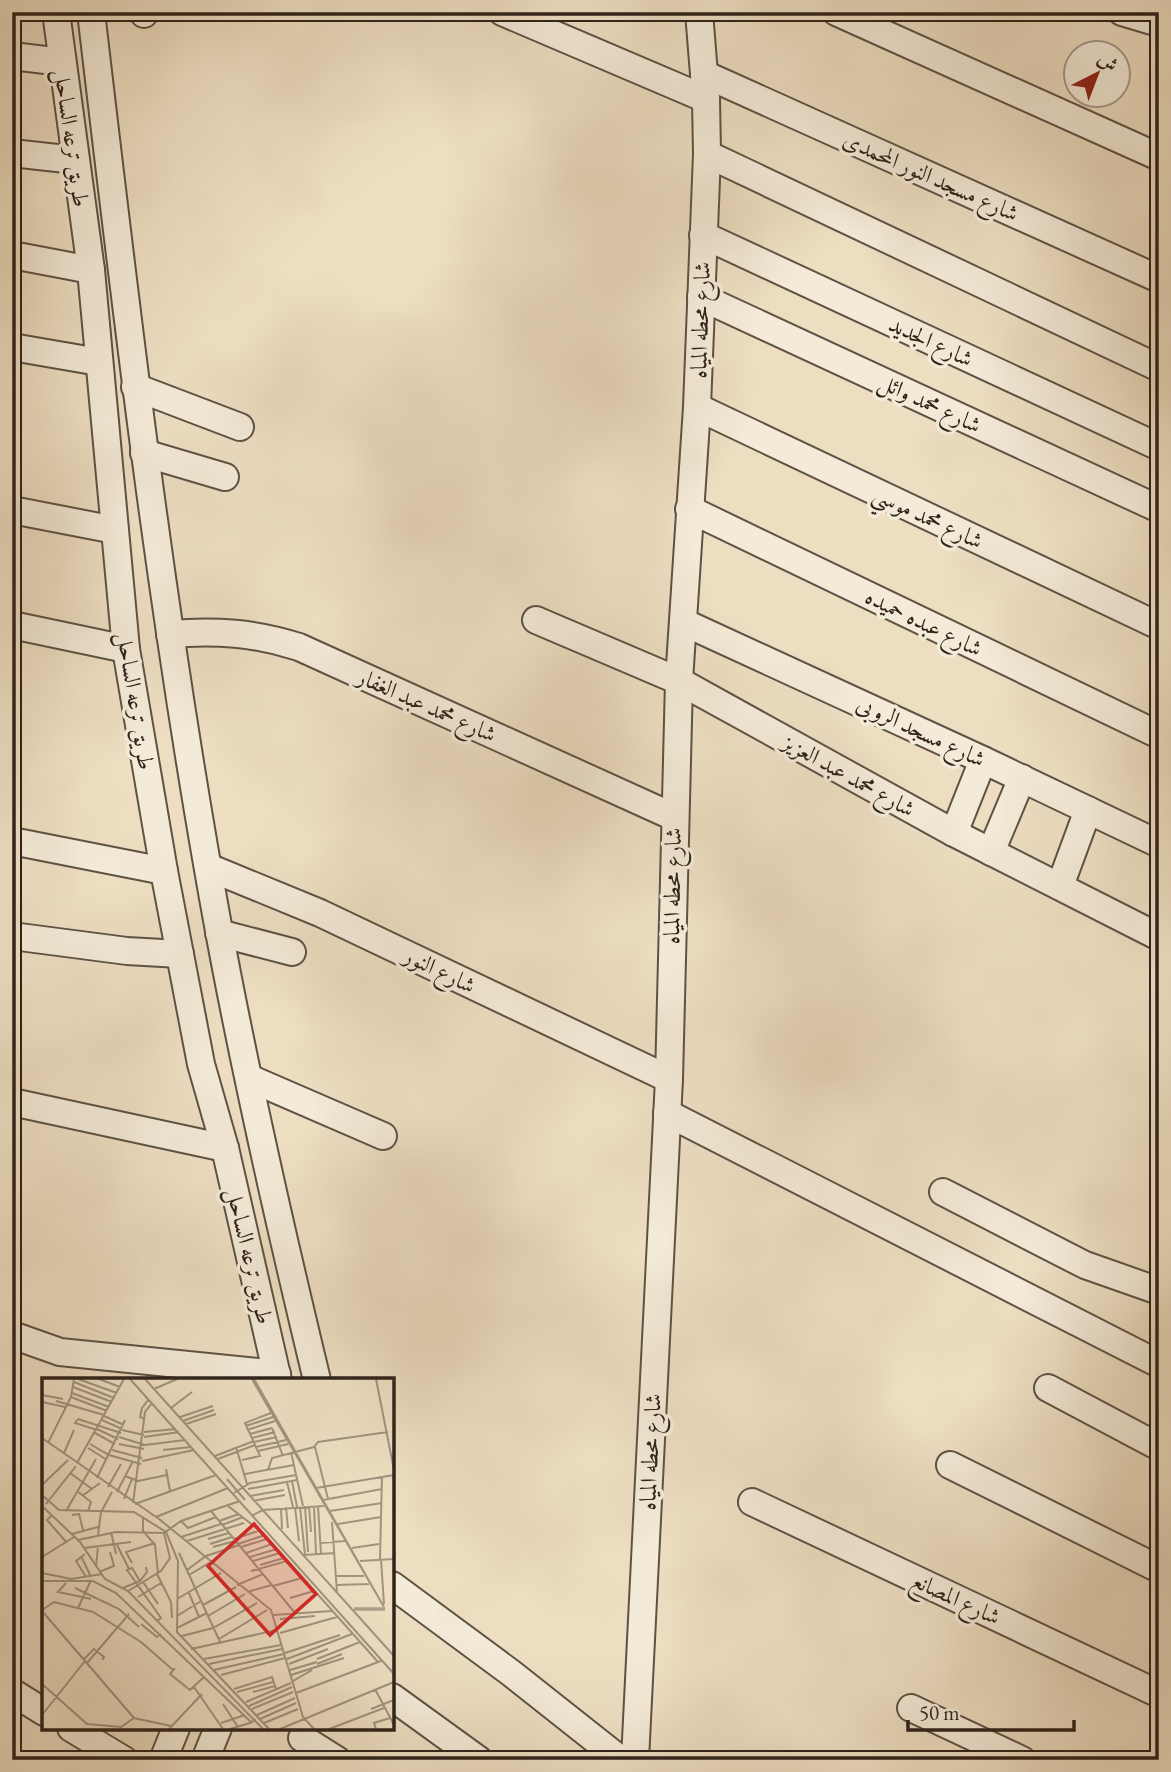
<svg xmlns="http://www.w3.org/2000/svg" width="1171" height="1772" font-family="'EB Garamond',Amiri,serif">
  <rect width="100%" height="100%" fill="#eddec2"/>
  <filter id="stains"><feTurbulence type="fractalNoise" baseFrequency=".00286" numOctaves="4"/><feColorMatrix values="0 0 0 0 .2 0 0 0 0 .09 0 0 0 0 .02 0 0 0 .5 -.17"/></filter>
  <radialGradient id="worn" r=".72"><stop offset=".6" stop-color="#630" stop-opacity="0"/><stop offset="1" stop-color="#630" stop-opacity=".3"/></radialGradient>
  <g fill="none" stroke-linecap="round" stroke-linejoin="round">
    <g stroke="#5e5245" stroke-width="30">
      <g id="minor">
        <path d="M56 12 91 270 126 649 164 871 201 1064 225 1148 278 1380"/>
        <path d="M91 12C127 319 163 626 219 931 247 1082 281 1231 317 1380"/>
        <path d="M502 12 706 99"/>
        <path d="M836 12 1159 157"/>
        <path d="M1122 12 1159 23"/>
        <path d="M144 14V12"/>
        <path d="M12 56 62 62"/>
        <path d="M704 74 1159 279"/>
        <path d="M12 153 75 160"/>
        <path d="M707 154 1159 368"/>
        <path d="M703 235 1159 447"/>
        <path d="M12 255 91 270"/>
        <path d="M701 297 1159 509"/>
        <path d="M12 347 99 362"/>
        <path d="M135 387 240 427"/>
        <path d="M697 407 1159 626"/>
        <path d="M144 453 225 477"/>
        <path d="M689 509 1159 735"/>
        <path d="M12 510 115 530"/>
        <path d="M536 620 679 681 954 833 1159 937"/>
        <path d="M683 622 983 760 1159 844"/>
        <path d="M12 625 126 649"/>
        <path d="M170 634C216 630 255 633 299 647L674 817"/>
        <path d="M954 833 983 760"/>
        <path d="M12 841 164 871"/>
        <path d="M991 852 1022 778"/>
        <path d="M208 867 320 913 669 1079"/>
        <path d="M1060 886 1088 810"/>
        <path d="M219 933 292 952"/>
        <path d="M12 936 127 951 180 954"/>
        <path d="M249 1078 383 1136"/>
        <path d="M12 1102 225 1148"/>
        <path d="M667 1113 1159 1364"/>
        <path d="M943 1192 1085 1265 1159 1291"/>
        <path d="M12 1335 60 1352 277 1374"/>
        <path d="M1048 1388 1159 1447"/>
        <path d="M950 1465 1159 1569"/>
        <path d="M752 1502 1159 1694"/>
        <path d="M392 1585 511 1673 621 1760"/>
        <path d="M12 1692 44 1712"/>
        <path d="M392 1697 479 1760"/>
        <path d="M911 1708 1022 1760"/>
        <path d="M71 1728 124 1760"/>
        <path d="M302 1738 337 1760"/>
        <path d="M163 1760 176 1728"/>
        <path d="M205 1760 218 1728"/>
        <path d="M635 1760 669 1079 679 681 697 407 707 154 706 99 699 12"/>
      </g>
    </g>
    <use href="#minor" stroke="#f3ead7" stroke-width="26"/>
  </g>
  <g text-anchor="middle" stroke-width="7" stroke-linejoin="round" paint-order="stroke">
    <g font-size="23" fill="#2f231b" stroke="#f3ead7">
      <text transform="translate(72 138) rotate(82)" y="8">طريق ترعه الساحل</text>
      <text transform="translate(931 176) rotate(24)" y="8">شارع مسجد النور المحمدى</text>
      <text transform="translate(700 320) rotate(-88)" y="8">شارع محطه المياه</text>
      <text transform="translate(931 341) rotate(25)" y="8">شارع الجديد</text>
      <text transform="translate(930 403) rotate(25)" y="8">شارع محمد وائل</text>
      <text transform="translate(928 517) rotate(25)" y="8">شارع محمد موسي</text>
      <text transform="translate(924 622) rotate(26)" y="8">شارع عبده حميده</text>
      <text transform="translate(136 701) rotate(81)" y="8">طريق ترعه الساحل</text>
      <text transform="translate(427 705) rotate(24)" y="8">شارع محمد عبد الغفار</text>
      <text transform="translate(921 731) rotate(25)" y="8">شارع مسجد الروبى</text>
      <text transform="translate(849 775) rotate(29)" y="8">شارع محمد عبد العزيز</text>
      <text transform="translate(672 886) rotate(-89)" y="8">شارع محطه المياه</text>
      <text transform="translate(440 970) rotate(26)" y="8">شارع النور</text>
      <text transform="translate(250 1256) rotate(77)" y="8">طريق ترعه الساحل</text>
      <text transform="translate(650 1452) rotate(-87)" y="8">شارع محطه المياه</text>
      <text transform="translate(956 1598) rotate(25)" y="8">شارع المصانع</text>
    </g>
  </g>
  <g transform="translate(42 1378)">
    <rect width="352" height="352" fill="#eddec2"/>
    <path fill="none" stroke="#ac9e89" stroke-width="3.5" d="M312 231H343"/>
    <path fill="none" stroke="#a1937f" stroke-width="2" d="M36 1 75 15M57 1 78 9M88 1 352 296M103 1 352 278M210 1 342 229 212 1M334 1 352 92M32 4 72 20M31 9 70 24M112 11 135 1M30 15 67 29M0 17 21 21M29 19 65 33M14 23 62 37M0 24 23 29M129 30 150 14M62 38 82 47M138 39 171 28M36 41 79 55M36 41 33 45 55 52M103 41 98 39 100 30 107 21M60 42 80 51M141 43 172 32M144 46 174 36M204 48 231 39M230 50 241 78M55 51 76 61M80 52 102 57M205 52 233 43M102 54 134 51M53 55 73 66M208 56 230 50M77 59 103 67 143 62M102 59 137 54M0 60 117 141 229 232 261 339 272 351M210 60 233 54M212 64 235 59M6 65 29 19 32 1M48 66 67 77 99 86M77 66 102 71M194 69 205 106M214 69 244 62M273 69 286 121M46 70 65 82M70 72 100 80M121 72 149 69M216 73 246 66M249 74 261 128M22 75 32 52M173 78 212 63M176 81 213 67M200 82 218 78 203 45 229 35M100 83 152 72M35 85 82 1M124 91 128 113M226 92 230 80 272 69 276 64 346 54M28 95 50 111M203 96 252 87M83 98 96 103 125 97M55 100 83 42M185 101 203 122M250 103 255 129M245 104 251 129M0 107 26 82M66 109 79 86M274 110 352 97M206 111 255 102M35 113 49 124 46 133M75 114 91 83M192 115 208 105 254 97M0 117 17 132 92 134 124 154 136 183 135 254 227 351M40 118 58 105M208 118 242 112M82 121 90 101M281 122 340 111M211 123 243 117M91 125 103 34 110 25M4 126 34 88M93 126 174 97M0 128 38 164 63 201 86 213 221 351M186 128 221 155 336 284M263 128 266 174M267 128 269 154M272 128 274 176M276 128 279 176M244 129 246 150M253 129 257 163M258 129 263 177M239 130 240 151M24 133 54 81M169 133 253 235M288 133 340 125M10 137 5 142 25 165M30 137 37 136 41 152M211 137 221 132 282 128M101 139V153L113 167 116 195M114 139 186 110M139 143 146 150 174 139M177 143 197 136M290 144 295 215M296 146 339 139M180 147 201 139M69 154 74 176M30 156 56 149M56 157 59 134 70 114M139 159 179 146M166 161 187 155M192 161 219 152M36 162 74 154 122 155 139 143 198 123M145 163 202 145M74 165 87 191M278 165 303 163M168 166 190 159M196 166 223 157M171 169 193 163M199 169 225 161M42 170 89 164M310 170 337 166M137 175 178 264M204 175 230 166M43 176 34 183 44 199M262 177 293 175M39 178 49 199M0 179 32 159M208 179 235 171M338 181 340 98M339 181 342 226M211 183 238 175M318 183 352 181M90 185 84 174 113 165M218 187 242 180M54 189 56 168M145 192 164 178 197 167M209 193 245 183M57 194 72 188 68 174M0 195 29 201 60 196M115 196 129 224 130 240M147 197 167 185M294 198H322M0 203H51L74 215 209 344 214 342M98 203 90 190 85 192 119 240 115 243M101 204 116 226M24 205 16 214 49 221M195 207 221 196M295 207 327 206M231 208 260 200M33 210 77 231 97 249M81 210 98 203 105 194 104 189M86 213 119 193 128 180 122 155M205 214 230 207M147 215 157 239M96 219 119 205M248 220 272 213M135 221 179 195M161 227 194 209M36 230 49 202M0 232 12 224 51 234 99 264 131 292M0 233 92 340 129 348M231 237 290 233M135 238 159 223M166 238 203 216M238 241 273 238M99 246 115 259 119 256M135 250 165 235M238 255 295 239M140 258 171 250 215 225M177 261 225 232M149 271 235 252M243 275 298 257M42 281 52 271 62 279 60 282M162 281 239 267M245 281 310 256M275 281 318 264M45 285 87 236M167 286 240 271M247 286 286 271M275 286 300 276M133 290 128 296 148 312 162 299M172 292 242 276M248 292 275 284M179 297 243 280M249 297 302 280M251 303 270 292M0 306 45 346 79 349 92 340M152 309 181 351M192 311 230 299 234 311M333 311 352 347M195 314 231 304M211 314 233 308M254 315 339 283M204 324 249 305M181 326 196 349M207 328 250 309M210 331 251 314M329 331 352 322M0 337 43 283M215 337 253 320M218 341 254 325M179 345 203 337M222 345 256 331M127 351 160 316M188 351 211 344M238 351 352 304M287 351 342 330M334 351 332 345 348 340"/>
    <path fill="#d62828" fill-opacity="0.15" stroke="#d62828" stroke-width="3.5" d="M212 146 274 216 228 257 166 188Z"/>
    <rect width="352" height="352" fill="none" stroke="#2f231b" stroke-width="3.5"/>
  </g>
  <rect width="1171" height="1772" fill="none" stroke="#eddec2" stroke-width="42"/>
  <rect x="14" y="14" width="1143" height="1744" fill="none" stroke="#2f231b" stroke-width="3.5"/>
  <rect x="21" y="21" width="1129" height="1730" fill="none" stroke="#2f231b" stroke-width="2"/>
  <g transform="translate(1097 74) rotate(42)"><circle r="33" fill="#f3ead7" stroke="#a59a8c" stroke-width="2"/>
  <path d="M0-5L12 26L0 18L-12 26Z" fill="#8f2418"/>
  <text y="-10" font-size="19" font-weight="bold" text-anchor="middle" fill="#2f231b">ش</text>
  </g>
  <path d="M908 1720v10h166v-10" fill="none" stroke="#2f231b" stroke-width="3.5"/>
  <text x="919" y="1720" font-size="21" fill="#2f231b" stroke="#f3ead7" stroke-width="5" paint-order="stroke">50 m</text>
  <rect width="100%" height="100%" filter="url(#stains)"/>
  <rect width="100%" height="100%" fill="url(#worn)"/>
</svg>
